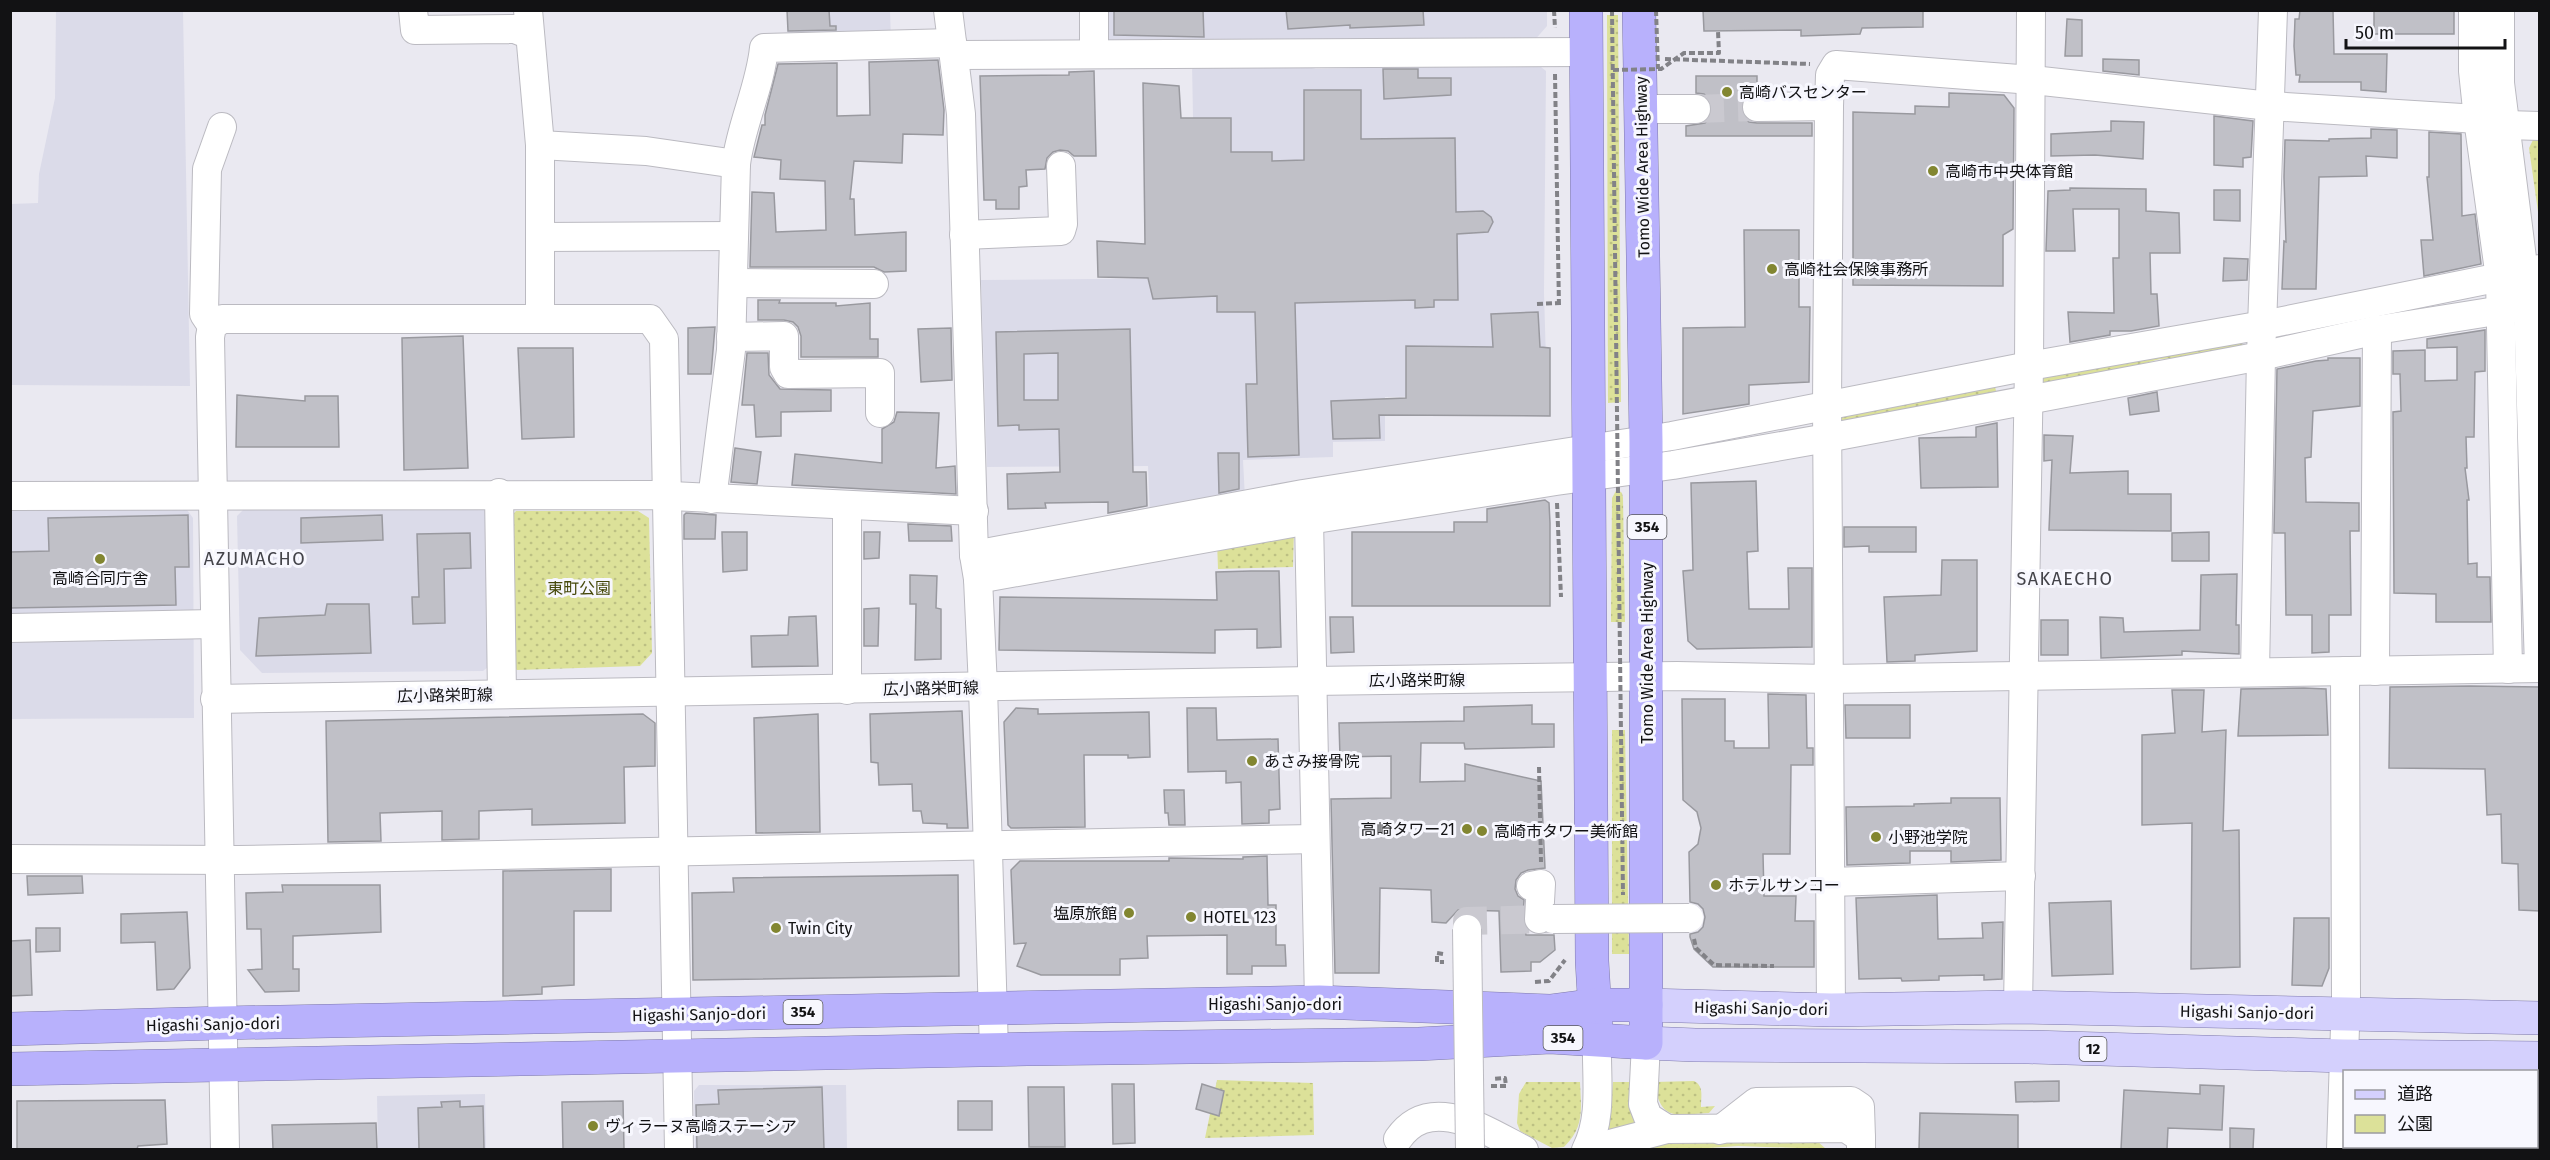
<svg xmlns="http://www.w3.org/2000/svg" width="2550" height="1160" font-family="'Fira Sans','Noto Sans JP',sans-serif">
  <defs>
    <pattern id="green-dots" width="8" height="8" patternUnits="userSpaceOnUse" patternTransform="scale(1.5)"><rect width="8" height="8" fill="#dce199"/><path d="M2 2h.1M6 6h.1" fill="none" stroke="#bcc083" stroke-width="1.8" stroke-linecap="round"/></pattern>
  </defs>
  <rect width="100%" height="100%" fill="#eae9f1"/>
  <g fill="#dbdbe9">
    <path d="M56 11H183L190 386 11 385V204L38 203 39 174 55 98Z"/>
    <path d="M787 11H890L891 41H788Z"/>
    <path d="M1099 11H1547V26L1533 42 1111 48 1099 37Z"/>
    <path d="M1192 63 1295 64 1316 69 1536 63 1546 71 1544 293 1547 395 1385 397V441L1333 442V457L1243 460 1245 498 1150 515 1148 466 987 467 981 280 1196 278Z"/>
    <path d="M483 506 493 518 497 660 483 671 262 673 240 650 237 516 245 508Z"/>
    <path d="M11 509 187 510 193 518 194 718 11 719Z"/>
    <path d="M699 1085H846L847 1149H695L694 1091Z"/>
    <path d="M485 1094 486 1149H378L377 1096Z"/>
  </g>
  <g fill="url(#green-dots)">
    <path d="M1607 15H1618L1621 402 1608 403Z"/>
    <path d="M2539 138V219L2529 148 2533 140Z"/>
    <path d="M2241 335 2244 354 2160 359 2039 392V373Z"/>
    <path d="M1994 382 1998 400 1843 429 1841 411Z"/>
    <path d="M1617 489 1622 493 1623 498 1625 622H1611L1612 498Z"/>
    <path d="M516 511H638L649 518 652 653 640 666 517 670 507 662 506 522Z"/>
    <path d="M1294 528 1293 567 1218 569 1217 541Z"/>
    <path d="M1612 730H1625L1629 954H1612Z"/>
    <path d="M1217 1080 1313 1083 1314 1135 1205 1138Z"/>
    <path d="M1694 1081C1704 1086 1701 1096 1701 1107L1715 1106 1709 1113C1675 1115 1661 1122 1654 1082Z"/>
    <path d="M1526 1082H1580C1581 1108 1585 1127 1564 1147L1552 1148 1520 1131 1517 1123 1519 1094Z"/>
    <path d="M1613 1082H1632L1644 1125 1608 1134Z"/>
    <path d="M1816 1140 1826 1149 1738 1146 1679 1150H1613L1643 1142Z"/>
  </g>
  <g fill="#c0c0c7" stroke="#99999f" stroke-width="1.5" fill-rule="evenodd">
    <path d="M787 10H829L830 26H836V30L788 31Z"/>
    <path d="M1114 10H1203L1204 37 1114 35Z"/>
    <path d="M1286 10H1423L1424 25 1350 28V25L1288 29Z"/>
    <path d="M1703 10H1923V27L1862 28 1860 34 1801 36V30L1704 31Z"/>
    <path d="M2300 10H2333L2334 54H2387L2386 92 2361 90V82H2299L2300 75H2296L2294 46 2295 19H2299Z"/>
    <rect x="2374" y="10" width="80" height="24"/>
    <path d="M2067 19 2082 20V56H2065Z"/>
    <path d="M2103 59 2139 60V75L2103 71Z"/>
    <path d="M938 60 944 110 943 135 903 134 902 163 854 161 850 199H854L855 235 906 232V271L884 272 874 267H750L752 192 774 193 776 232 826 230 825 181 780 179 781 160 754 157 762 125H765V115L778 64 837 63V116L870 115 869 62Z"/>
    <path d="M1383 69H1418V78H1451V95L1384 99Z"/>
    <path d="M1094 71 1096 156H1074L1068 151 1060 150 1053 152 1047 158 1045 169 1026 170 1027 186 1019 187V209H996V200H984L980 76 1069 75V72Z"/>
    <path d="M1696 76H1757V90L1748 93 1742 99 1741 108 1743 116 1749 122 1757 123H1812V136H1686V126L1705 123 1710 118 1712 110 1710 100 1704 94 1696 93Z"/>
    <path d="M1143 83 1179 86 1181 118H1231V152H1272V161L1304 160V90H1361V139L1455 138 1456 212 1483 211 1491 217 1493 222 1488 232 1457 234 1458 300H1434V307L1415 308V300L1295 303 1299 455 1248 457 1246 384H1257L1255 312H1217V296L1153 299 1148 278 1098 277 1097 241 1145 244Z"/>
    <path d="M1949 93 2004 95 2014 108 2013 229 2003 235V286L1853 285V112L1915 114V106L1949 107Z"/>
    <path d="M2214 116 2253 121 2251 157 2243 158V167L2214 165Z"/>
    <path d="M2111 121 2144 122 2143 159 2095 155 2051 156V134L2111 131Z"/>
    <path d="M2371 129 2397 130V158L2366 156 2367 176 2319 177 2316 289H2282L2284 241 2286 242 2284 177 2285 140 2329 141V139L2371 138Z"/>
    <path d="M2429 132 2461 134 2462 216 2475 214 2481 264 2424 276 2421 240H2433L2427 177H2429Z"/>
    <path d="M2070 188 2146 189V211L2179 213 2180 253H2150L2151 294H2157L2159 326 2131 331H2110V335L2070 342 2068 312 2114 313 2113 258H2119V209H2073L2075 251H2046L2048 191 2070 190Z"/>
    <path d="M2214 190H2240V221L2214 220Z"/>
    <path d="M1744 230H1799V307H1810L1809 382 1749 385V404L1683 414V328L1745 327Z"/>
    <path d="M2224 258 2248 259 2247 280 2223 281Z"/>
    <path d="M758 300H780L779 303H836V306L870 303V339H878V357H801V336L798 327 793 322 784 320H758Z"/>
    <path d="M1538 312 1540 347 1550 348V416L1379 415 1380 438 1333 439 1331 401 1406 398V346L1493 347 1491 314Z"/>
    <path d="M715 327 711 374H688V328Z"/>
    <path d="M951 328 952 380 921 382 918 329Z"/>
    <path d="M1130 329 1133 472H1146L1147 506 1108 513V502L1045 503 1046 508 1008 509 1007 474 1060 472 1059 429 1019 430V425L998 426 996 332ZM1058 353V400H1024V354Z"/>
    <path d="M2485 330V371L2475 372 2474 437H2466L2467 468H2465L2469 500H2467L2468 564 2477 563V577H2490L2491 622H2436V594L2394 593 2393 412 2401 411 2400 374H2393V351L2425 350V381L2457 380V347L2427 348V339Z"/>
    <path d="M463 336 468 468 404 470 402 338Z"/>
    <path d="M518 348H573L574 437 522 439Z"/>
    <path d="M747 353H768L769 375 780 389 831 390V411L781 412V436L756 437 754 405H742Z"/>
    <path d="M2328 358H2360V406L2313 411 2311 457 2305 458 2306 502 2359 503V531H2350L2351 615H2329V652L2312 653V615H2286L2285 533H2274L2277 369 2316 361 2328 360Z"/>
    <path d="M2157 392 2159 411 2130 415 2128 398Z"/>
    <path d="M237 395 305 401V396H338L339 447H236Z"/>
    <path d="M897 412 939 413 936 468 955 466 956 494 792 485 795 454 882 463V429L894 422Z"/>
    <path d="M1997 423 1998 487 1921 488 1919 438 1976 437V427Z"/>
    <path d="M2044 435 2073 436 2070 473 2128 471V494H2171V531L2049 530 2052 460 2044 461Z"/>
    <path d="M735 448 761 452 757 484 731 482Z"/>
    <path d="M1218 453H1239V489L1219 493Z"/>
    <path d="M1756 481 1758 551 1747 552 1749 609H1789L1788 568H1812V647L1697 649 1688 641 1683 571 1693 570 1691 483Z"/>
    <path d="M1545 500 1549 503 1550 523V606H1352V532H1454V522H1487V509Z"/>
    <path d="M686 513 716 515 715 539H684V515Z"/>
    <path d="M188 515 189 567H175L176 605 10 608V552L49 551 48 518Z"/>
    <path d="M382 515 383 540 301 543V518Z"/>
    <path d="M908 524 951 526 952 541H909Z"/>
    <path d="M1844 527H1916V552H1869V546L1844 547Z"/>
    <path d="M722 532H747V570L723 572Z"/>
    <path d="M864 532H880L879 558 864 559Z"/>
    <path d="M2209 532V561H2172V533Z"/>
    <path d="M470 533 471 568 444 569 445 623 413 624 412 597H419L417 534Z"/>
    <path d="M1942 560H1977V651L1915 655V661L1887 662 1884 597 1941 595Z"/>
    <path d="M1251 571H1279L1281 647 1257 648V629L1215 630V653L999 650 1000 597 1217 600 1216 572Z"/>
    <path d="M2237 574 2236 625H2239V654L2182 651V655L2101 658 2100 617 2123 618 2124 632 2200 630 2201 575Z"/>
    <path d="M910 575 937 576 936 608 941 609V659L915 660 916 604H910Z"/>
    <path d="M327 604H369L371 653 256 656 259 618 325 615Z"/>
    <path d="M879 608 878 646H864V609Z"/>
    <path d="M816 616 818 666 752 667 751 636 788 635 789 617Z"/>
    <path d="M1330 617H1353L1354 652 1331 653Z"/>
    <rect x="2041" y="620" width="27" height="35"/>
    <path d="M2470 686 2540 687V911L2519 910 2518 864 2502 863 2501 814 2487 815 2485 769 2389 768 2390 687Z"/>
    <path d="M2304 688 2326 689 2328 735 2238 736 2241 689Z"/>
    <path d="M2172 690H2204L2202 732 2226 730 2223 831 2239 830 2240 967 2191 969 2192 823 2142 825V735L2175 733Z"/>
    <path d="M1768 694 1806 695 1807 748H1813V765H1791L1790 854H1763L1764 896H1796L1795 921H1814V967H1713L1694 949 1690 937V934L1698 932 1703 927 1705 917 1703 909 1698 904 1690 902 1689 852 1698 844 1701 828 1697 812 1683 800 1682 699H1725V741H1734V748H1769Z"/>
    <path d="M1532 705V724H1554V747L1465 749 1464 743H1421L1420 782 1465 781V764L1541 781 1545 868 1528 870 1521 873 1516 880 1515 889 1518 896 1524 900 1523 918 1526 935H1554L1555 950 1540 962H1531V971L1501 972 1499 911 1458 910 1446 923 1432 922 1431 890 1380 888 1379 973H1335L1331 799 1391 798V756L1340 757 1339 723 1464 721V707Z"/>
    <path d="M1845 705H1910V738H1846Z"/>
    <path d="M1016 708 1038 709V714L1149 712 1150 757 1128 758V755H1084L1085 827 1011 828 1008 825 1004 722Z"/>
    <path d="M1187 708H1216L1217 740 1278 739 1280 809 1269 810V823L1242 824 1241 782 1226 783V771L1188 772Z"/>
    <path d="M962 711 968 828H947V824L923 823 921 811H913L912 784 879 785 878 763 871 762 870 714Z"/>
    <path d="M643 714 655 723V766L624 767 625 823 532 825V809L479 811V839L442 840V811L380 813 381 841 328 842 326 721Z"/>
    <path d="M818 714 820 832 756 833 754 718Z"/>
    <path d="M1164 790H1184L1185 825H1169L1168 813H1165Z"/>
    <path d="M1951 798H2000L2001 860 1951 862V851H1910V863L1847 865 1846 807 1914 806V804L1951 803Z"/>
    <path d="M1267 856 1268 905H1276V945H1285L1286 966H1252V974H1227V935L1147 936 1148 958 1120 959V975H1041L1017 966 1026 943 1014 944 1011 870 1020 861H1169V858L1243 859V857Z"/>
    <path d="M611 869V911H574V985L542 987V994L503 996V871Z"/>
    <path d="M958 875 959 976 693 980 692 893 734 892 733 878Z"/>
    <path d="M27 876H82L83 893 28 895Z"/>
    <path d="M282 885H380L381 932 293 936V969H299V991L265 992 248 970 262 969 261 929H247L246 893 283 892Z"/>
    <path d="M1937 895 1938 939 1983 938 1982 923 2003 922 2002 979 1984 980V975L1939 976V980L1902 981 1901 978 1859 979 1856 898Z"/>
    <path d="M2111 901 2113 974 2052 976 2049 903Z"/>
    <path d="M187 912 190 968 174 989 157 990 155 942 121 943V914Z"/>
    <path d="M2294 918H2329V968L2322 986 2292 985Z"/>
    <path d="M36 928H60V951L36 952Z"/>
    <path d="M30 940 32 995 10 996V941Z"/>
    <path d="M2059 1081V1101L2016 1102 2015 1082Z"/>
    <path d="M1112 1084H1134L1135 1143 1113 1144Z"/>
    <path d="M1202 1084 1224 1091 1219 1116 1196 1109Z"/>
    <path d="M2200 1085 2224 1086 2222 1130 2168 1128 2167 1149H2121L2124 1090 2200 1094Z"/>
    <path d="M822 1087 824 1149H697L696 1105 719 1104 718 1090Z"/>
    <path d="M1028 1087H1064L1065 1147H1029Z"/>
    <path d="M165 1100 167 1144 138 1146 137 1149H17V1101Z"/>
    <path d="M460 1101V1107L483 1106 484 1149H419L418 1108 442 1107 441 1102Z"/>
    <path d="M623 1101 624 1149H563L562 1102Z"/>
    <rect x="958" y="1101" width="34" height="29"/>
    <path d="M1920 1113 2018 1115V1149H1919Z"/>
    <path d="M376 1123 377 1149H273L272 1125Z"/>
    <path d="M2230 1128 2254 1129 2253 1149H2230Z"/>
  </g>
  <g fill="none" stroke-linecap="round" stroke-linejoin="round">
    <g stroke="#cac9d0" stroke-width="28" stroke-dasharray="28 14" stroke-linecap="butt">
      <path d="M1696 109 1757 107"/>
      <path d="M1467 929V921L1553 919"/>
    </g>
    <g stroke="#bbbac1" stroke-width="30">
      <g id="minor">
        <path d="M413 10 415 30 515 29 530 35"/>
        <path d="M528 10 540 145V319"/>
        <path d="M948 10 961 114 974 555 978 579 983 687 994 1050"/>
        <path d="M2473 10V71L2478 119 2500 278 2508 669"/>
        <path d="M2500 10V83L2528 306 2539 668"/>
        <path d="M1094 53V10"/>
        <path d="M954 55 1586 52"/>
        <path d="M1757 107 1829 106"/>
        <path d="M1642 109H1696"/>
        <path d="M540 145 646 151 736 164 731 350 712 499"/>
        <path d="M736 164C741 124 760 88 764 48L952 43"/>
        <path d="M964 235 1061 231 1063 224 1061 166"/>
        <path d="M540 237 734 236"/>
        <path d="M733 283 874 284"/>
        <path d="M212 326 204 314 207 169 222 127"/>
        <path d="M731 337 784 336V367L788 374 880 373V413"/>
        <path d="M499 493 502 694"/>
        <path d="M10 496 651 495 974 511"/>
        <path d="M1305 501 1309 520 1319 1002"/>
        <path d="M974 555 1303 494 1672 436 2029 366 2263 325 2540 269"/>
        <path d="M978 579 1309 520 1556 481 1673 465 1827 438 2261 356 2377 330 2540 304"/>
        <path d="M10 628 214 624"/>
        <path d="M2375 671 2377 330"/>
        <path d="M2255 672 2261 356 2273 10"/>
        <path d="M847 690V506"/>
        <path d="M215 699 1312 681 1677 676 1829 679 2540 668"/>
        <path d="M10 859 238 860 1315 839"/>
        <path d="M1830 882 2021 876"/>
        <path d="M1531 886 1541 884 1539 919"/>
        <path d="M2018 1007 2029 366 2031 10"/>
        <path d="M1831 1010 1827 407 1829 106 1830 75 1836 65 2032 80 2270 106 2478 119 2506 125 2540 126"/>
        <path d="M1646 1043 1643 1104 1648 1117 1667 1129 1846 1128 1861 1138V1150"/>
        <path d="M1720 1130 1756 1102 1851 1101 1860 1107 1861 1138"/>
        <path d="M1398 1139C1431 1092 1486 1131 1524 1150"/>
        <path d="M225 1150 210 337 212 326 222 319H650L664 339 679 1150"/>
        <path d="M1586 1150C1603 1117 1596 1078 1597 1042"/>
        <path d="M1587 1150 1667 1129"/>
        <path d="M2341 1150 2346 996 2345 671"/>
      </g>
    </g>
    <g stroke="#7e79ab" stroke-width="34">
      <g id="major">
        <path d="M1646 1005 1831 1010 2018 1007 2540 1018"/>
        <path d="M1646 1043 1695 1045 2029 1047 2343 1056 2540 1058"/>
      </g>
    </g>
    <g stroke="#7e79ab" stroke-width="34">
      <g id="highway">
        <path d="M1586 10 1592 961 1596 1029"/>
        <path d="M10 1029 222 1023 1319 1002 1550 1011 1596 1005H1646"/>
        <path d="M10 1069 1027 1049 1419 1044 1550 1037 1646 1043V441L1639 10"/>
      </g>
    </g>
    <g stroke="#828287" stroke-width="4" stroke-dasharray="6 3" stroke-linecap="butt">
      <path d="M1554 10 1555 28"/>
      <path d="M1665 59 1810 64"/>
      <path d="M1555 74 1559 307"/>
      <path d="M1537 304 1560 303"/>
      <path d="M1557 503 1561 597"/>
      <path d="M1539 767 1541 862"/>
      <path d="M1694 939 1696 948 1714 965 1774 966"/>
      <path d="M1443 954 1437 953V962H1444"/>
      <path d="M1535 982 1549 981 1565 960"/>
      <path d="M1491 1086H1506L1505 1078 1493 1079"/>
    </g>
    <use href="#minor" stroke="#fff" stroke-width="28"/>
    <use href="#major" stroke="#d4d0fd" stroke-width="33"/>
    <use href="#highway" stroke="#b8b1fc" stroke-width="33"/>
    <g stroke="#bbbac1" stroke-width="30" stroke-linecap="butt">
      <g id="minor-bridge">
        <path d="M1553 919 1689 918"/>
        <path d="M1467 929 1470 1150"/>
      </g>
    </g>
    <g stroke="#828287" stroke-width="4" stroke-dasharray="6 3" stroke-linecap="butt">
      <path d="M1612 10 1623 895"/>
      <path d="M1656 10 1658 69"/>
      <path d="M1613 70 1661 69 1684 53H1719L1718 31"/>
    </g>
    <use href="#minor-bridge" stroke="#fff" stroke-width="28"/>
  </g>
  <g fill="#828631" stroke="#f7f7fe" stroke-width="2">
    <circle cx="1727" cy="92" r="6"/>
    <circle cx="1933" cy="171" r="6"/>
    <circle cx="1772" cy="269" r="6"/>
    <circle cx="100" cy="559" r="6"/>
    <circle cx="1252" cy="761" r="6"/>
    <circle cx="1467" cy="829" r="6"/>
    <circle cx="1482" cy="831" r="6"/>
    <circle cx="1876" cy="837" r="6"/>
    <circle cx="1716" cy="885" r="6"/>
    <circle cx="1129" cy="913" r="6"/>
    <circle cx="1191" cy="917" r="6"/>
    <circle cx="776" cy="928" r="6"/>
    <circle cx="593" cy="1126" r="6"/>
  </g>
  <g text-anchor="middle" stroke-width="6" stroke-linejoin="round" paint-order="stroke">
    <g fill="#f7f7fe" stroke="#57575a" stroke-width="1.5">
      <rect x="1627.5" y="515" width="39" height="24" rx="4.5"/>
      <rect x="783.5" y="1000" width="39" height="24" rx="4.5"/>
      <rect x="1543.5" y="1026" width="39" height="24" rx="4.5"/>
      <rect x="2079.5" y="1037" width="27" height="24" rx="4.5"/>
    </g>
    <g font-size="15" font-weight="bold" fill="#121214">
      <text x="1647" y="532">354</text>
      <text x="803" y="1017">354</text>
      <text x="1563" y="1043">354</text>
      <text x="2093" y="1054">12</text>
    </g>
    <g font-size="16" fill="#121214" stroke="#f7f7fe" text-anchor="start">
      <text x="1739" y="98">高崎バスセンター</text>
      <text x="1945" y="177">高崎市中央体育館</text>
      <text x="1784" y="275">高崎社会保険事務所</text>
      <text x="100" y="584" text-anchor="middle">高崎合同庁舎</text>
      <text x="1264" y="767">あさみ接骨院</text>
      <text x="1455" y="835" text-anchor="end">高崎タワー21</text>
      <text x="1494" y="837">高崎市タワー美術館</text>
      <text x="1888" y="843">小野池学院</text>
      <text x="1728" y="891">ホテルサンコー</text>
      <text x="1117" y="919" text-anchor="end">塩原旅館</text>
      <text x="1203" y="923">HOTEL 123</text>
      <text x="788" y="934">Twin City</text>
      <text x="605" y="1132">ヴィラーヌ高崎ステーシア</text>
    </g>
    <g font-size="16" fill="#121214" stroke="#f7f7fe">
      <text transform="translate(1642 167) rotate(-91)" y="6">Tomo Wide Area Highway</text>
      <text transform="translate(1647 653) rotate(-90)" y="6">Tomo Wide Area Highway</text>
      <text x="1417" y="686">広小路栄町線</text>
      <text transform="translate(931 688) rotate(-1)" y="6">広小路栄町線</text>
      <text transform="translate(445 695) rotate(-1)" y="6">広小路栄町線</text>
      <text x="1275" y="1010">Higashi Sanjo-dori</text>
      <text transform="translate(1761 1008) rotate(1)" y="6">Higashi Sanjo-dori</text>
      <text transform="translate(2247 1012) rotate(1)" y="6">Higashi Sanjo-dori</text>
      <text transform="translate(699 1014) rotate(-1)" y="6">Higashi Sanjo-dori</text>
      <text transform="translate(213 1024) rotate(-1)" y="6">Higashi Sanjo-dori</text>
    </g>
    <g font-size="16" fill="#45480a" stroke="#f7f7fe">
      <text x="579" y="594">東町公園</text>
    </g>
    <g font-size="18" letter-spacing="1.5" fill="#434349" stroke="#f7f7fe">
      <text x="255" y="565">AZUMACHO</text>
      <text x="2065" y="585">SAKAECHO</text>
    </g>
  </g>
  <rect width="2550" height="1160" fill="none" stroke="#121214" stroke-width="24"/>
  <rect x="2343" y="1070" width="195" height="78" fill="#f7f7fe" stroke="#9b9ba0" stroke-width="1.5"/>
  <rect x="2355" y="1090" width="30" height="9" fill="#d4d0fd" stroke="#9b9ba0" stroke-width="1.5"/>
  <text x="2397" y="1100" font-size="18" fill="#121214">道路</text>
  <rect x="2355" y="1115" width="30" height="18" fill="#dce199" stroke="#9b9ba0" stroke-width="1.5"/>
  <text x="2397" y="1130" font-size="18" fill="#121214">公園</text>
  <path d="M2346 39v9h159v-9" fill="none" stroke="#121214" stroke-width="3"/>
  <text x="2355" y="39" font-size="18" fill="#121214" stroke="#f7f7fe" stroke-width="4.5" paint-order="stroke">50 m</text>
</svg>
